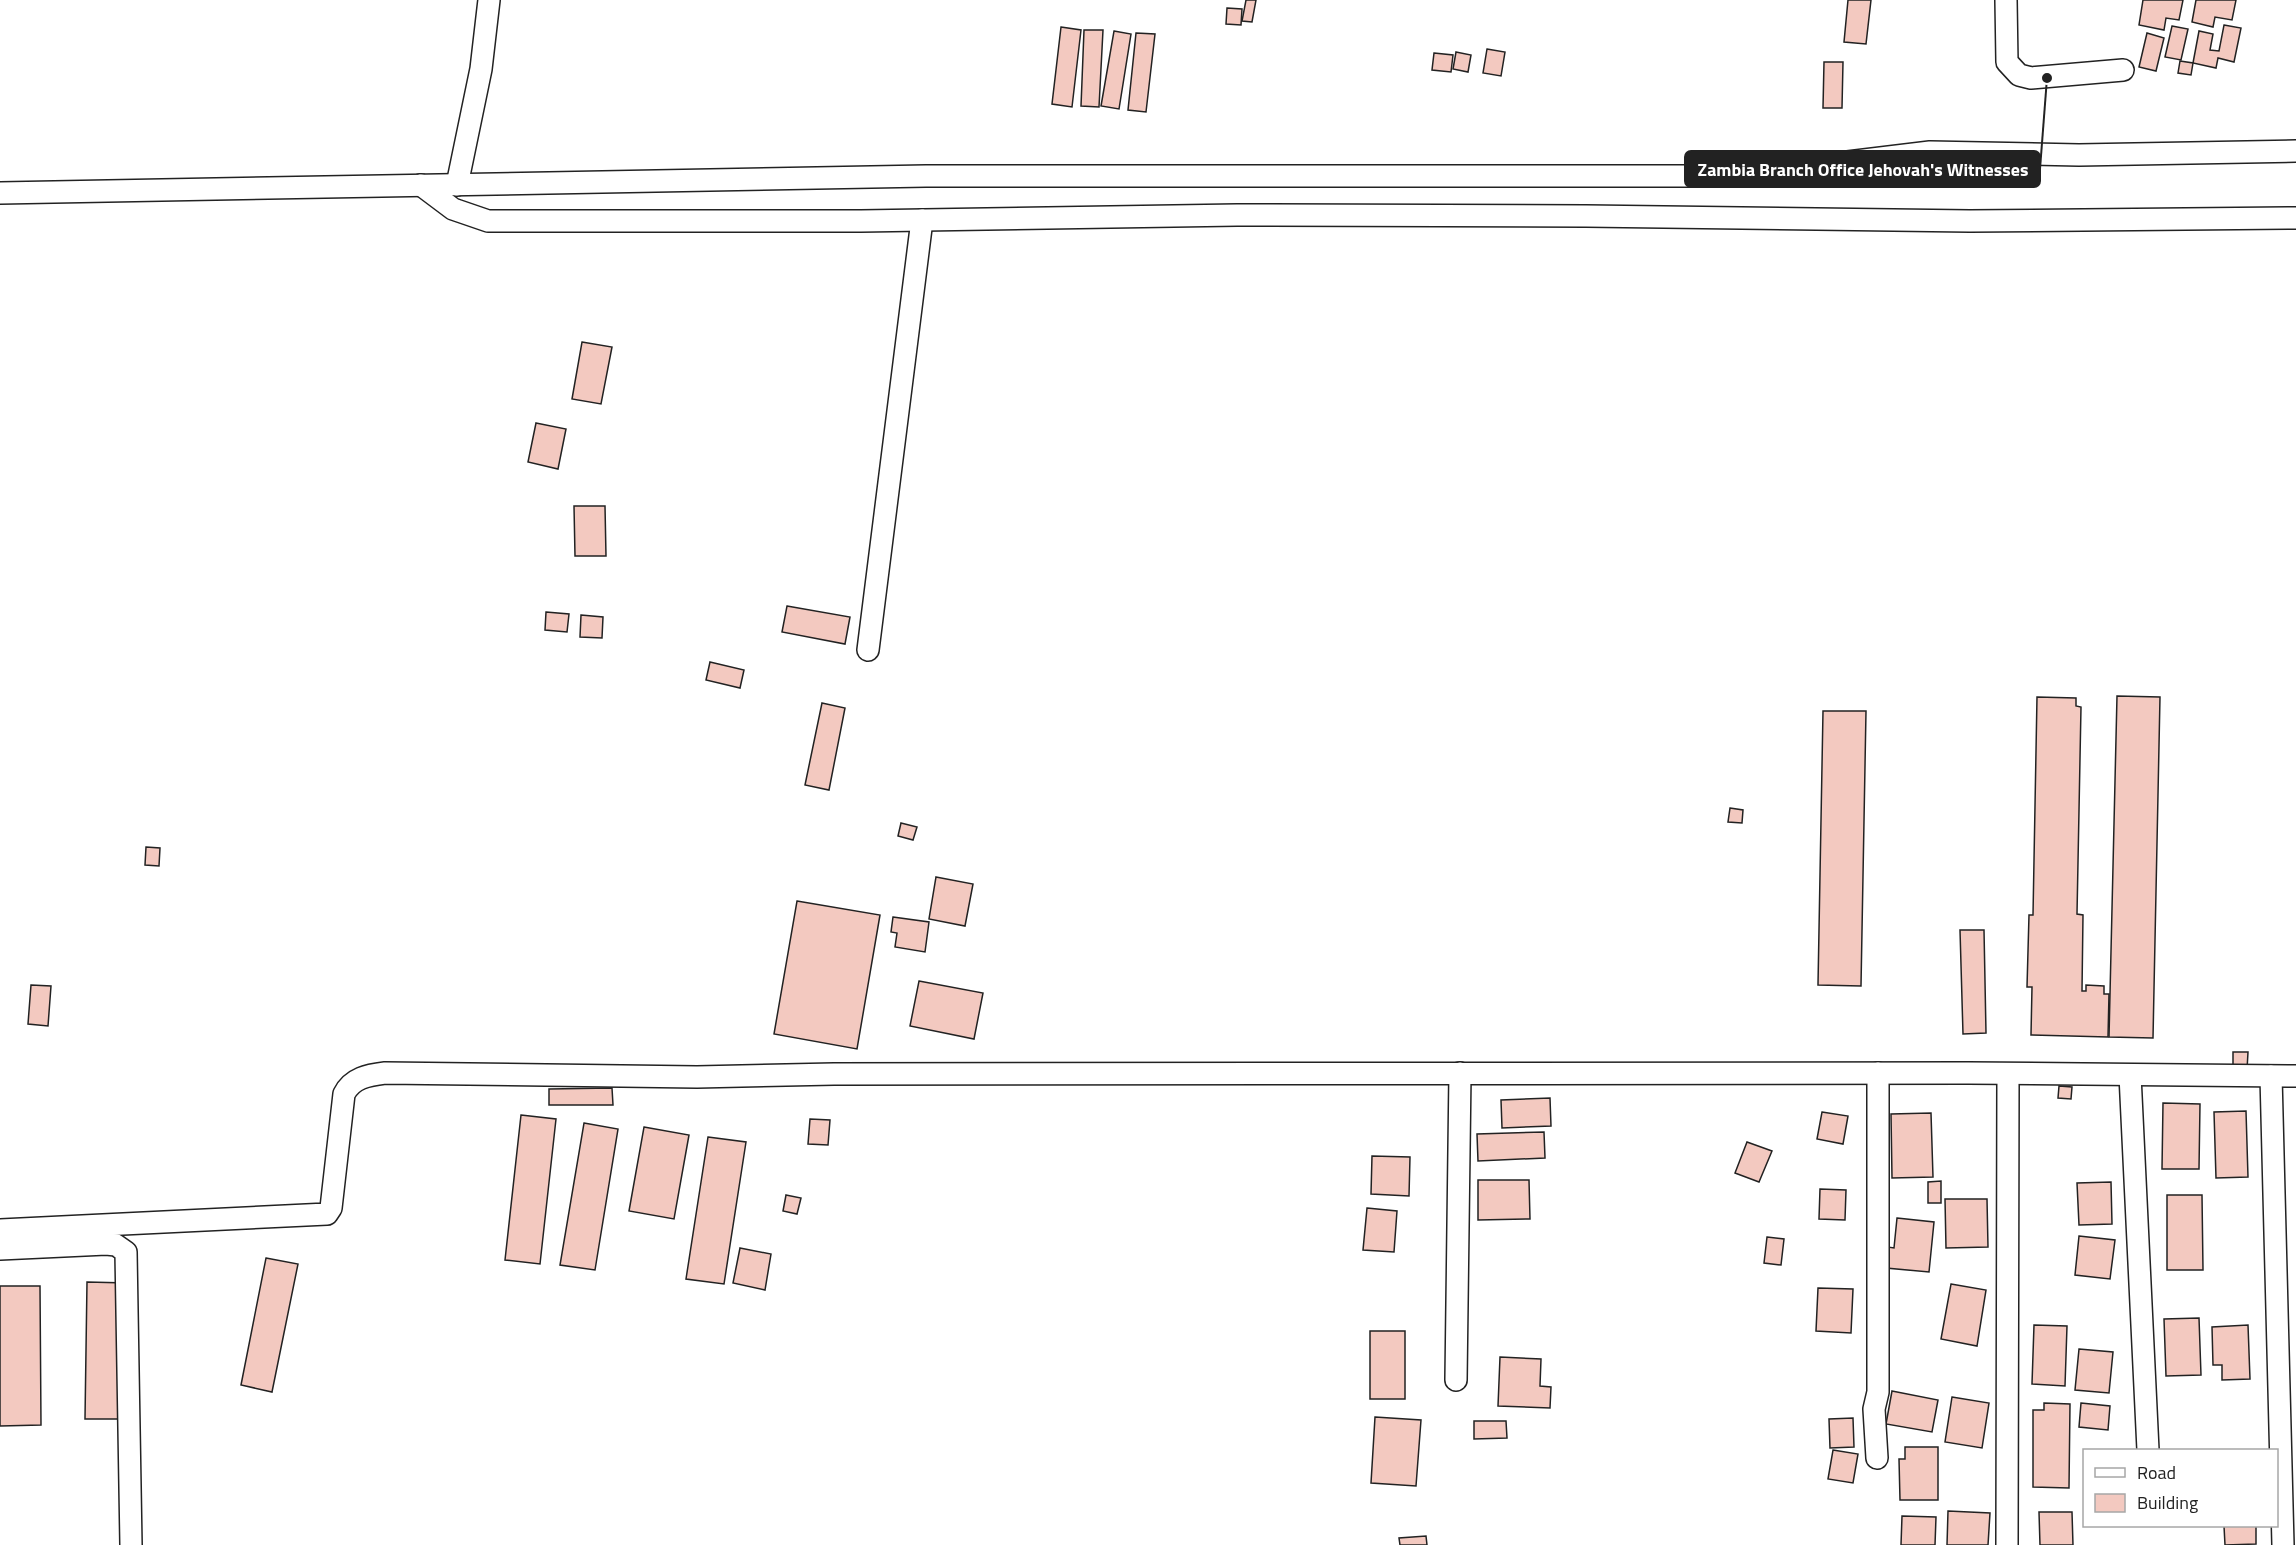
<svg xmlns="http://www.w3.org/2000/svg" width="2296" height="1545" font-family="'Titillium Web',sans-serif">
  <rect width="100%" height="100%" fill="#fff"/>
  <g fill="#f3c9c0" stroke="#222" stroke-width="1.5">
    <path d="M1246 0H1256L1252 22 1242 21Z"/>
    <path d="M1848 0H1871L1866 44 1844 42Z"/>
    <path d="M2143 0H2183L2179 20 2166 18 2164 30 2139 25Z"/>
    <path d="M2196 0H2236L2232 20 2215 17 2213 27 2192 22Z"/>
    <path d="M1227 8 1242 9 1241 25 1226 24Z"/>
    <path d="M2224 25 2241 28 2234 62 2218 58 2216 68 2193 63 2199 31 2213 34 2210 50 2219 51Z"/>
    <path d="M2172 26 2188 29 2181 60 2165 57Z"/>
    <path d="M1061 27 1081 30 1072 107 1052 104Z"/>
    <path d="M1084 30H1103L1099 107 1081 106Z"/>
    <path d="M1114 31 1131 34 1119 109 1101 106Z"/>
    <path d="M1136 33 1155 34 1146 112 1128 110Z"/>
    <path d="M2147 33 2164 38 2156 71 2139 67Z"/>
    <path d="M1487 49 1505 52 1501 76 1483 73Z"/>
    <path d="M1456 52 1471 55 1468 72 1453 69Z"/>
    <path d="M1434 53 1453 55 1451 72 1432 70Z"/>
    <path d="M2180 61 2193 63 2191 75 2178 73Z"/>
    <path d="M1824 62H1843L1842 108H1823Z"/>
    <path d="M582 342 612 347 601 404 572 399Z"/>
    <path d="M536 423 566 429 558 469 528 462Z"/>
    <path d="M574 506H605L606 556H575Z"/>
    <path d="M787 606 850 617 845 644 782 632Z"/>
    <path d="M546 612 569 614 567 632 545 630Z"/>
    <path d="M581 615 603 617 602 638 580 637Z"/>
    <path d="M710 662 744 670 740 688 706 680Z"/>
    <path d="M2117 696 2160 697 2153 1038 2109 1037Z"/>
    <path d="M2037 697 2076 698V706L2081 707 2077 914 2083 915 2082 991H2086V985L2104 986V994H2109L2108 1037 2031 1035 2032 987H2027L2029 915H2033Z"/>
    <path d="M822 703 845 708 829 790 805 785Z"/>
    <path d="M1823 711H1866L1861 986 1818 985Z"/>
    <path d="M1730 808 1743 810 1742 823 1728 822Z"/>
    <path d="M901 823 917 827 913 840 898 836Z"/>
    <path d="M146 847 160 848 159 866 145 865Z"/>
    <path d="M936 877 973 884 965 926 929 919Z"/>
    <path d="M797 901 880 915 857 1049 774 1034Z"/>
    <path d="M893 917 929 922 925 952 895 947 897 933 891 932Z"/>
    <path d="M1960 930H1984L1986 1033 1963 1034Z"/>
    <path d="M919 981 983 993 974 1039 910 1026Z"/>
    <path d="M31 985 51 986 48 1026 28 1024Z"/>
    <path d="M2233 1052H2248L2247 1070H2233Z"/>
    <path d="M2059 1086 2072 1087 2071 1099 2058 1098Z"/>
    <path d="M612 1088 613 1105H549V1089Z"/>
    <path d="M1550 1098 1551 1126 1502 1128 1501 1100Z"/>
    <path d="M2163 1103 2200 1104 2199 1169H2162Z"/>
    <path d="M2246 1111 2248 1177 2216 1178 2214 1112Z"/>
    <path d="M1822 1112 1848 1116 1843 1144 1817 1139Z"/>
    <path d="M1931 1113 1933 1177 1892 1178 1891 1114Z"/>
    <path d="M521 1115 556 1119 540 1264 505 1260Z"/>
    <path d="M810 1119 830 1120 828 1145 808 1144Z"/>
    <path d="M584 1123 618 1129 595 1270 560 1265Z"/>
    <path d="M644 1127 689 1135 674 1219 629 1211Z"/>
    <path d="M1544 1132 1545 1158 1478 1161 1477 1134Z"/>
    <path d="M708 1137 746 1142 724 1284 686 1279Z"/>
    <path d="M1747 1142 1772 1151 1759 1182 1735 1173Z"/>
    <path d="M1372 1156 1410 1157 1409 1196 1371 1194Z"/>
    <path d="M1478 1180H1529L1530 1219 1478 1220Z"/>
    <path d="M1941 1181V1203H1928V1182Z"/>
    <path d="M2111 1182 2112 1224 2079 1225 2077 1183Z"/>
    <path d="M1820 1189 1846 1190 1845 1220 1819 1219Z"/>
    <path d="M786 1195 801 1198 797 1214 783 1211Z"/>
    <path d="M2167 1195H2202L2203 1270H2167Z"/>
    <path d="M1945 1199H1987L1988 1247 1946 1248Z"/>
    <path d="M1367 1208 1397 1211 1394 1252 1363 1250Z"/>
    <path d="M1897 1218 1934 1222 1929 1272 1886 1268 1888 1247 1894 1248Z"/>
    <path d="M2079 1236 2115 1240 2110 1279 2075 1275Z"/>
    <path d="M1767 1237 1784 1239 1781 1265 1764 1263Z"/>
    <path d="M740 1248 771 1254 765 1290 733 1283Z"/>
    <path d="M266 1258 298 1264 272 1392 241 1385Z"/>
    <path d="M87 1282 127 1283 125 1419H85Z"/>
    <path d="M1951 1284 1986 1290 1977 1346 1941 1339Z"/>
    <path d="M0 1286H40L41 1425 0 1426Z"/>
    <path d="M1818 1288 1853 1289 1851 1333 1816 1331Z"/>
    <path d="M2199 1318 2201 1375 2166 1376 2164 1319Z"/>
    <path d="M2034 1325 2067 1326 2065 1386 2032 1384Z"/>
    <path d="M2248 1325 2250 1379 2222 1380V1365H2213L2212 1327Z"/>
    <rect x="1370" y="1331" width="35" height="68"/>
    <path d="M2079 1349 2113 1352 2109 1393 2075 1390Z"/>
    <path d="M1500 1357 1541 1359 1540 1386 1551 1387 1550 1408 1498 1406Z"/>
    <path d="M1892 1391 1938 1400 1932 1432 1886 1424Z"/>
    <path d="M1952 1397 1989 1403 1982 1448 1945 1442Z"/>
    <path d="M2044 1403 2070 1404 2069 1488 2033 1487V1410H2044Z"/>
    <path d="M2081 1403 2110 1406 2108 1430 2079 1427Z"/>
    <path d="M1375 1417 1421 1420 1416 1486 1371 1483Z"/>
    <path d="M1853 1418 1854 1447 1830 1448 1829 1419Z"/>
    <path d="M1474 1421H1506L1507 1438 1474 1439Z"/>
    <path d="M1905 1447H1938V1500H1900L1899 1459H1905Z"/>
    <path d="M1833 1450 1858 1454 1853 1483 1828 1479Z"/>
    <path d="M1948 1511 1990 1513 1988 1545H1947Z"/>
    <path d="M2039 1512H2072L2073 1545H2040Z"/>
    <path d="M1902 1516 1936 1517 1935 1545H1901Z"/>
    <path d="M2224 1526H2256V1544L2225 1545Z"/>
    <path d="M1426 1536 1427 1545H1400L1399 1538Z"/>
  </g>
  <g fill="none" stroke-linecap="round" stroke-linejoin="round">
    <g stroke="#222" stroke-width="24">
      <g id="minor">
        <path d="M2006 0 2007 62 2019 75 2031 78 2123 70"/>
        <path d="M421 185 453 209 488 221H861L1237 215 1586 216 1970 221 2296 218"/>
        <path d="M457 185 481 69 489 0"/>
        <path d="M0 193 926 176H1790L1831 164 1930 152 2079 155 2296 151"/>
        <path d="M868 650 922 220"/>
        <path d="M2130 1075 2148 1450"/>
        <path d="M2271 1076 2283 1545"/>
        <path d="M0 1230 327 1214 331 1208 344 1094C352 1078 368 1075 385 1073L697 1077 834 1074 1968 1073 2296 1076"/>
        <path d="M0 1249 106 1244 116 1245 126 1252 131 1545"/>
        <path d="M1456 1380 1460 1073"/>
        <path d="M1877 1458 1874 1409 1878 1392V1073"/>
        <path d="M2007 1545 2008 1074"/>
      </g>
    </g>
    <use href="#minor" stroke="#fff" stroke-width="21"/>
  </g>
  <path fill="none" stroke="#222" stroke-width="2" d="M2047 78L2040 169"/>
  <circle fill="#222" stroke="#fff" stroke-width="2" cx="2047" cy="78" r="6"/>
  <rect fill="#222" stroke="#222" stroke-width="2" x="1685" y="151" width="355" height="36" rx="6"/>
  <g font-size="18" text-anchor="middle" font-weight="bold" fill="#fff">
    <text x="1863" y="176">Zambia Branch Office Jehovah's Witnesses</text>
  </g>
  <rect x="2083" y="1449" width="195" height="78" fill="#ffffff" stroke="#a7a7a7" stroke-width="1.5"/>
  <rect x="2095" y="1468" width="30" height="9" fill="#ffffff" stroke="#a7a7a7" stroke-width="1.5"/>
  <text x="2137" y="1479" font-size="18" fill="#222222">Road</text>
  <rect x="2095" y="1494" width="30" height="18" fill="#f3c9c0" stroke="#a7a7a7" stroke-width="1.5"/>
  <text x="2137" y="1509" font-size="18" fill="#222222">Building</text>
</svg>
